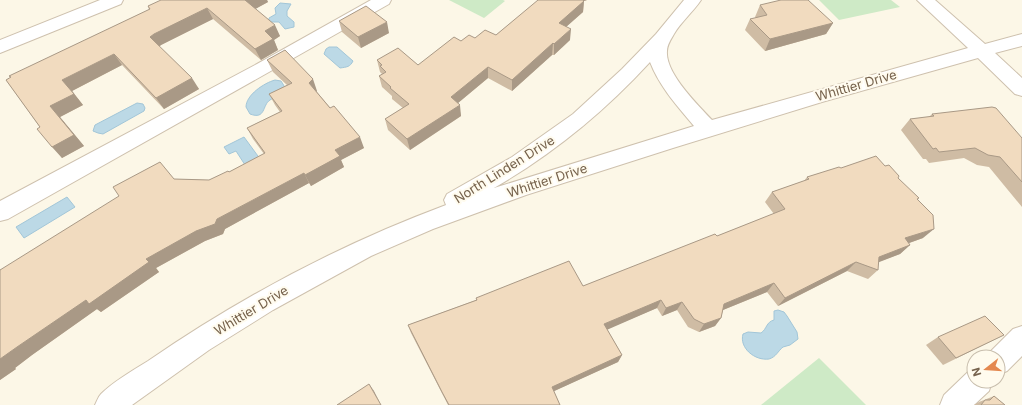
<svg xmlns="http://www.w3.org/2000/svg" width="1022" height="405" font-family="Inter,sans-serif">
  <rect width="100%" height="100%" fill="#fcf7e7"/>
  <g fill="#ceeac6">
    <path d="M449 0H503L505 1 484 18Z"/>
    <path d="M819 0H891L900 7 839 20Z"/>
    <path d="M819 358 866 405H761Z"/>
  </g>
  <g fill="#bcd9e6" stroke="#a2c6d8">
    <path d="M280 3 291 4 287 11V16L294 22V27L285 29 279 22H269V18L276 14 275 8Z"/>
    <path d="M329 47H337L353 61C350 67 347 67 340 68L324 54 326 49Z"/>
    <path d="M275 80 281 81 286 89C282 94 276 96 270 100 262 105 266 120 250 114L246 107C246 95 264 83 275 80Z"/>
    <path d="M137 103 143 104 145 108 144 111 103 134 98 133 93 131 95 125Z"/>
    <path d="M244 137 266 167 247 168 236 151 229 154 224 147Z"/>
    <path d="M67 197 75 207 24 238 16 227Z"/>
    <path d="M778 310 784 312 787 316 797 332 798 339 790 345 783 347C778 351 776 357 769 359 755 361 739 348 743 334L748 332 761 333C767 329 766 322 774 320V311Z"/>
  </g>
  <g fill="none" stroke-linecap="round" stroke-linejoin="round">
    <g stroke="#cec1ae" stroke-width="2">
      <g id="minor">
        <path d="M100 0H123L121 4 0 53V40Z"/>
        <path d="M371 0H391L389 4 269 72 8 219 0 221V201L257 64Z"/>
        <path d="M684 0H701C693 12 681 22 674 34 671 39 667 45 667 51 665 73 698 105 712 120L968 48 917 0H935L985 44 1022 34V46L995 53 1022 78V96L1015 94 978 58 822 102 673 148 526 195 433 229 371 256 273 310 209 350 132 405H95C97 401 98 397 101 394 114 381 132 371 148 361 241 297 341 244 446 205L444 200 447 194 512 157 573 114 622 69 656 34ZM650 62C659 86 678 107 694 126L494 188C553 154 604 112 650 62Z"/>
        <path d="M1022 326V356L1007 371 998 375V357H987L989 353 1013 329Z"/>
        <path d="M974 370V381H992L989 391 974 405H940L944 395 969 371Z"/>
      </g>
    </g>
    <use href="#minor" fill="#fff" fill-rule="evenodd"/>
  </g>
  <g fill="#cfbca4">
    <path d="M172 0H267L268 2 255 9 280 36 274 40 278 50 261 60 213 19 161 45 159 47 199 89 164 109 122 65 72 91 83 105 60 117 84 146 62 158 6 80 149 10 148 6Z"/>
    <path d="M537 0H587L584 1 583 12 566 27 570 40 554 55H552L512 91 488 78 458 103 461 116 410 150 388 130 385 119 403 108 392 99V96L382 87 379 76 382 74 380 72 377 60 418 65 461 41 496 35 537 2Z"/>
    <path d="M760 5 833 23 826 34 765 51 745 30 750 19 756 18 755 17Z"/>
    <path d="M339 21 389 33 361 48 342 32Z"/>
    <path d="M267 60 317 91V92L364 148 341 160 344 167 311 186 309 183 225 229 223 234 205 241 156 268 159 272 101 312 97 309 32 355 15 368 16 369 0 380V270L174 179 209 180 229 172 264 154 253 139 247 128 280 112 275 105 269 94 287 85 273 72Z"/>
    <path d="M932 114 1022 138V207L989 167 977 165 964 158 929 163 926 159H923L901 130 910 119 929 117Z"/>
    <path d="M841 168 898 178 918 200 923 238 909 243 910 245 900 254 878 262V270L868 279 847 271 778 306 767 292 723 310 721 318 715 326 699 332 688 327 677 310 662 316 657 308 607 329 622 355 618 362 554 391 560 405H448L411 333 408 325 476 300V298L583 286 717 236 774 214 765 202 772 192 804 181 807 177Z"/>
    <path d="M1004 335 943 365 926 345 938 337Z"/>
    <path d="M994 396 1005 405H974L979 402Z"/>
  </g>
  <g fill="#a99986">
    <path d="M245 0H267L268 2 250 12Z"/>
    <path d="M573 0H587L584 1 583 12 558 34 559 23Z"/>
    <path d="M207 8 213 19 161 45 157 48 150 37 154 34Z"/>
    <path d="M387 22 389 33 361 48 358 37Z"/>
    <path d="M833 23 826 34 765 51 770 39Z"/>
    <path d="M275 25 280 36 274 40 278 50 261 60 255 49 265 31Z"/>
    <path d="M571 29 570 40 554 55V44Z"/>
    <path d="M553 43 552 55 512 91V80Z"/>
    <path d="M114 54 122 65 72 91 83 105 60 117 84 146 62 158 52 147 50 106 62 80Z"/>
    <path d="M488 67V78L452 108 451 97Z"/>
    <path d="M192 78 199 89 164 109 156 98Z"/>
    <path d="M313 79 317 91 314 95 309 83Z"/>
    <path d="M460 105 461 116 410 150 407 139Z"/>
    <path d="M360 137 364 148 341 160 344 167 311 186 305 175 335 150Z"/>
    <path d="M304 173 309 183 225 229 223 234 205 241 156 268 159 272 101 312 97 309 32 355 15 368 16 369 0 380V359L17 347 146 259 217 219Z"/>
    <path d="M934 229 923 238 895 248 905 238Z"/>
    <path d="M910 245 900 254 869 266 879 257Z"/>
    <path d="M856 262 847 271 778 306 785 298Z"/>
    <path d="M774 283 767 292 718 312 724 304Z"/>
    <path d="M661 300 657 308 602 332 604 324Z"/>
    <path d="M682 302 677 310 662 316 666 308Z"/>
    <path d="M721 318 715 326 699 332 704 324Z"/>
    <path d="M622 355 618 362 550 393 552 387Z"/>
    <path d="M369 384 374 391 381 405Z"/>
  </g>
  <g fill="#f1dbbf" stroke="#a99986">
    <path d="M161 0H246H245L275 25 265 31 273 39 255 49 207 8 154 34 150 37 192 78 156 98 114 54 62 80 74 94 50 106 74 135 52 147 37 129 40 127 6 80 11 77 9 76 150 9 148 6Z"/>
    <path d="M538 0H583L584 1 559 23 571 29 554 44 553 43 512 80 488 67 451 97 460 105 407 139 385 119 409 104 390 88 391 87 379 76 386 72 380 66 382 65 377 60 398 48 418 65 454 37 461 41 469 35 475 38 485 30 496 35Z"/>
    <path d="M781 0H808L833 23 770 39 750 19 767 15 760 5Z"/>
    <path d="M366 6 387 22 358 37 339 21Z"/>
    <path d="M285 50 313 79 309 83 330 108 334 106 360 137 335 150 340 156 305 175 304 173 217 219 215 224 196 231 146 259 149 262 89 304 86 300 17 347 0 359V270L119 196 113 187 160 162 174 179 209 180 228 171 229 172 265 153 247 128 282 111 269 94 292 83 267 60Z"/>
    <path d="M992 107 996 108 1022 138V182L1000 157 988 155 975 148 939 152 936 148 933 149 910 119 934 116 932 114Z"/>
    <path d="M876 156 885 166 889 165 899 176 898 178 919 198 917 199 933 215 934 229 905 238 910 245 879 257 878 270 856 262 785 298 774 283 724 304 721 318 704 324 694 319 682 302 666 308 661 300 604 324 622 355 552 387 560 405H449L442 392 408 325 477 300 476 298 569 261 583 286 715 234 717 236 785 209 772 192 809 179 807 177 839 167 841 168Z"/>
    <path d="M985 316 1004 335 956 358 938 337Z"/>
    <path d="M369 384 381 405H337Z"/>
    <path d="M994 396 1005 405H981L985 400H990Z"/>
  </g>
  <g text-anchor="middle" stroke-width="4" stroke-linejoin="round" paint-order="stroke">
    <g font-size="13" fill="#76624c" stroke="#fffbee">
      <text transform="translate(856 85) rotate(-16)" y="5">Whittier Drive</text>
      <text transform="translate(504 169) rotate(-32)" y="5">North Linden Drive</text>
      <text transform="translate(547 180) rotate(-18)" y="5">Whittier Drive</text>
      <text transform="translate(251 310) rotate(-31)" y="5">Whittier Drive</text>
    </g>
  </g>
  <g transform="translate(986 369) rotate(253)"><circle r="19" fill="#fffbee" stroke="#c8bead"/>
  <path d="M0-3L7 15L0 10L-7 15Z" fill="#e4884f"/>
  <text y="-6" font-size="11" font-weight="bold" text-anchor="middle" fill="#76624c">N</text>
  </g>
</svg>
